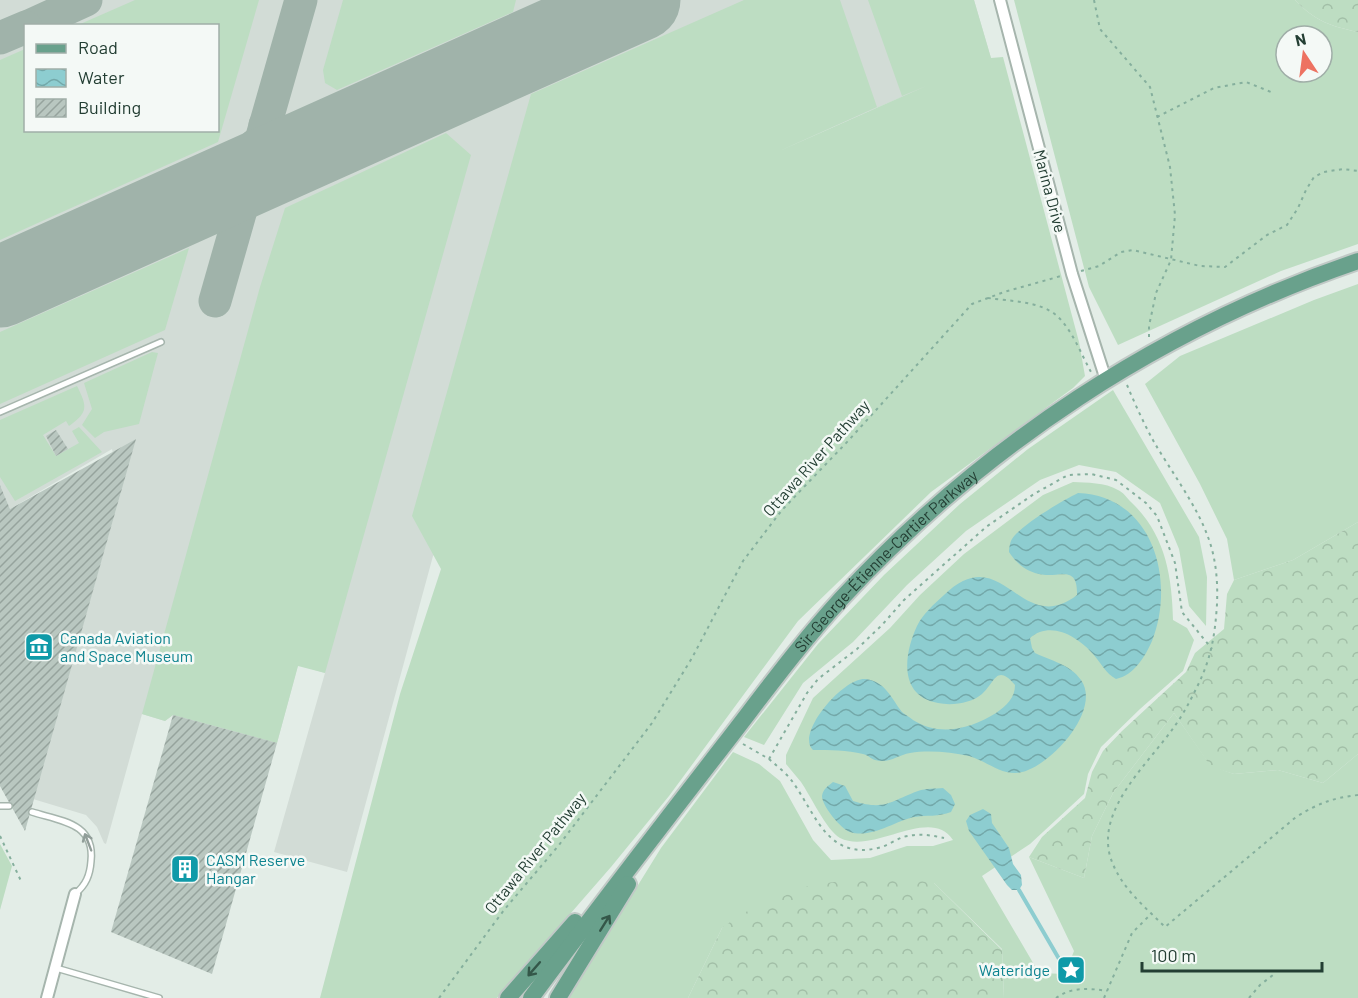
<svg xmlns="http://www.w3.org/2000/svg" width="1358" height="998" font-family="Barlow,sans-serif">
  <defs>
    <pattern id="forest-crowns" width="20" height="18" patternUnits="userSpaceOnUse" patternTransform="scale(1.5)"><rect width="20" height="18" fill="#bdddc2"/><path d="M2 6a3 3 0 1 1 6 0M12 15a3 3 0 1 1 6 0" fill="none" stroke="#a2bfa7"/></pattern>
    <pattern id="water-waves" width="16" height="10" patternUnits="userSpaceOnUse" patternTransform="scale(1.5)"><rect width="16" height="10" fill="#8dcdd0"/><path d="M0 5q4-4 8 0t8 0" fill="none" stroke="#73a8a9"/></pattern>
    <pattern id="building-hatch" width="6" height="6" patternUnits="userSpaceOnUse" patternTransform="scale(1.5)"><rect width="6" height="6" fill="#b9c7c0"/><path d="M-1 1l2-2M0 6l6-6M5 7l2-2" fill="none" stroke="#96a39d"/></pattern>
  </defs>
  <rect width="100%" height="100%" fill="#e3ede7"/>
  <path fill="#d2dcd6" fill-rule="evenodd" d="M0 0H974L991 58 691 189 433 556 347 872 274 852 325 673 298 665 277 743 173 715 165 721 142 714 106 844 104 843 97 827 86 815 33 799 121 492 112 449 10 509 0 485ZM26 26H218V130H26Z"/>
  <g fill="#bdddc2" fill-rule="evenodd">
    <path d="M135 0H259L218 142 0 240V60L25 49 26 130H218V26L78 25Z"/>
    <path d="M343 0H516L513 12 337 90 325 83 323 70Z"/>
    <path d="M744 0H840L877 107 777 152 926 86 902 96 868 0H974L991 58 1003 57 1079 342 1085 376 1073 388 931 492 798 621 669 796 611 867 497 998H320L400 694 441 569 412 516 531 94Z"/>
    <path d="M1014 0H1295C1315 21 1330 26 1358 32V244L1281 271 1118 345 1089 287ZM1286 36H1322V72H1286Z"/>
    <path d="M446 133 471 155 325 673 298 666 277 743 173 715 165 721 142 714 260 287 285 208Z"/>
    <path d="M189 248 165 330 0 404V332Z"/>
    <path d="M1358 284V522L1293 560 1234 580 1227 539 1200 484 1145 384 1180 356 1314 300Z"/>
    <path d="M152 352 158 353 139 424 104 432 95 438 82 425 92 409 84 383Z"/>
    <path d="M77 386C87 406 89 412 69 426L66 421 43 435 56 456 79 443 72 431 79 427 102 452 15 501 0 477V420Z"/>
    <path d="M1113 390 1199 537 1207 577 1206 626 1189 606 1179 549 1160 503 1116 472 1079 465 1040 480 966 531 907 585 853 642 803 683 764 745 744 737 818 644 884 575 960 504 1028 449Z"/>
    <path d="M1073 482C1087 483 1105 482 1118 490 1123 492 1127 498 1131 502 1165 534 1172 575 1173 620L1187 628 1194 640 1183 671 1140 709 1101 747 1088 774 1084 794 1030 844 982 876 1039 973 1065 974 1074 951 1029 857 1084 878 1092 836 1113 793 1174 713 1211 766 1234 774 1278 770 1323 783 1358 754V998H1004L1002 949 934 883 722 928 688 998H568L661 848 733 752 759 764 780 781 813 840 831 860 870 858 907 846H933L953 840C930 805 874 855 840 838 827 831 810 795 801 782 796 776 791 770 786 764V755L813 698 890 628 920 595 964 554 1000 527 1043 495Z"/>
    <path d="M0 844 12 866 0 910Z"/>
  </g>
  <g fill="url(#forest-crowns)">
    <path d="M1295 0H1358V32C1330 26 1315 21 1295 0Z"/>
    <path d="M1358 522V754L1323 783 1278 770 1234 774 1211 767 1174 713 1113 793 1092 836 1084 878 1029 857 1042 837 1085 798 1092 772 1103 751 1122 731 1186 672 1195 653 1224 629 1227 594 1234 580 1293 560Z"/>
    <path d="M884 876 934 883 1002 950 1004 998H688L722 928 741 914 810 885Z"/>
  </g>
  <g fill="url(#water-waves)">
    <path d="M1078 493C1153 496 1176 580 1152 641 1145 657 1134 675 1116 679 1106 674 1101 663 1093 654 1078 637 1051 620 1030 638L1032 648 1035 653C1051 661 1070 664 1081 680 1103 711 1046 772 1016 773 1000 774 984 760 969 756 951 752 928 750 910 753 898 755 889 764 875 760 871 759 868 755 863 754 847 750 830 750 813 750 795 734 844 676 866 679 886 682 891 698 902 712 905 715 910 717 913 720 940 737 970 729 996 713 1006 706 1015 698 1015 685 996 663 995 683 982 694 972 703 952 706 938 703 898 696 904 654 917 626 923 614 934 604 944 595 1003 538 1020 639 1077 595 1078 563 1058 579 1039 574 1026 571 1016 563 1009 552 1009 548 1010 542 1012 539 1022 524 1062 501 1078 493Z"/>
    <path d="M833 782 845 786 853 801C886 811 890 801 918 791 926 788 935 789 943 788L951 795 955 804 951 812C939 817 926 815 914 817 895 821 871 839 850 832 841 829 822 806 822 796 823 789 828 786 833 782Z"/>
    <path d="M983 809 991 814 992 823 1009 848 1013 864 1021 875 1022 885 1019 890H1012L1007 885 969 831 966 821 970 815Z"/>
  </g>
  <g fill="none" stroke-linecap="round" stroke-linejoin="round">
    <path stroke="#8dcdd0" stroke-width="4" d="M1019 890 1062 964"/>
    <g stroke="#a0b3aa" stroke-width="33">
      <path d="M29 26 86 0"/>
      <path d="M0 38 26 27"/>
      <path d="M265 125C269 144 283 152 301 152"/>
      <path d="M200 197 227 177 255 145"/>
      <path d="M215 301 301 0"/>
    </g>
    <path stroke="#a0b3aa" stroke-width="81" d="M0 287 640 0"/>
  </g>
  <g fill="url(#building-hatch)">
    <path d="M56 430 68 449 56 456 46 436Z"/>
    <path d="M136 439 25 831 0 786V485L10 509Z"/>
    <path d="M173 715 277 743 212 974 111 932Z"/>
  </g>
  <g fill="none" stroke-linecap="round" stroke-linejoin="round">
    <g stroke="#a6b5ad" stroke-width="8">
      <g id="service">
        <path d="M0 412 161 342"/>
        <path d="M0 806H9"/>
        <path d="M32 812C61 821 95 823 91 861 90 875 86 885 75 894"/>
        <path d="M56 968 159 998"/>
      </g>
    </g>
    <g stroke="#a6b5ad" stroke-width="14">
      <g id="minor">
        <path d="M1000 0 1072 274 1106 380"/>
        <path d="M47 998 75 894"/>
      </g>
    </g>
    <g stroke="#c1c9c6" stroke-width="20">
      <g id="primary">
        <path d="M508 998 575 922"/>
        <path id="s1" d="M531 998C594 913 659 829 724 745 762 696 799 645 841 599 982 446 1161 328 1358 261"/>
        <path d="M558 998 628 884"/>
      </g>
    </g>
    <g stroke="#85af9d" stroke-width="2" stroke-dasharray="3 4.5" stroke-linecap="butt">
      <path d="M1094 0 1100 29 1150 87 1170 167 1175 215 1171 260 1156 293 1149 326V340"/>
      <path d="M1157 117 1214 88 1246 82 1271 92"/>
      <path d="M1081 271 1099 266 1121 252 1133 250 1200 266 1225 267 1267 235 1287 225 1298 208 1306 190 1314 177 1324 172 1343 169 1358 171"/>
      <path d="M988 298C1009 301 1039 301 1056 315 1072 329 1081 354 1091 372"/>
      <path d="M1127 385C1135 404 1144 424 1154 442 1171 471 1197 506 1208 537 1216 558 1218 582 1217 604 1215 636 1211 659 1197 687 1190 701 1183 715 1174 727 1149 763 1097 808 1110 856 1119 886 1144 906 1165 927L1296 817C1319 803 1332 798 1358 795"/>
      <path d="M743 744 769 759 807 693 818 679 857 649 882 625 904 600 986 527 1034 494 1068 475 1091 474 1116 480 1146 503 1157 516 1175 563 1182 612 1212 649"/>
      <path d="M769 759C777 766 786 773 792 781 816 814 827 860 878 848 887 846 895 840 903 837 918 833 930 835 944 838"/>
      <path d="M0 836 21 881"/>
      <path d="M439 998 504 910 559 845 652 723 692 658 743 561 782 510 848 441 972 304 1004 292 1061 276"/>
      <path d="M1056 998C1071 987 1089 988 1107 991"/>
      <path d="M1104 998 1132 933 1152 913"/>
      <path d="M1249 998 1260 985 1273 975"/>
    </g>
    <use href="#service" stroke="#fff" stroke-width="5"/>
    <use href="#minor" stroke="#fff" stroke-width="10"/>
    <use href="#primary" stroke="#69a18c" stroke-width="16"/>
  </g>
  <defs><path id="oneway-shaft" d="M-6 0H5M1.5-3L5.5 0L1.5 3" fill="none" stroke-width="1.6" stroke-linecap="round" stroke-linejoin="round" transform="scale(1.5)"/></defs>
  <use stroke="#919e99" href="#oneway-shaft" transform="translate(88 842) rotate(-111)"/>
  <g stroke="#345749">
    <use href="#oneway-shaft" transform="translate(605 923) rotate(-58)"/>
    <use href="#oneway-shaft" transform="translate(534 969) rotate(131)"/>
  </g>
  <defs>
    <g id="museum-square" transform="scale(1.5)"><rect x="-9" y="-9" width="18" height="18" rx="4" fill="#0f9aa8" stroke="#f4f9f6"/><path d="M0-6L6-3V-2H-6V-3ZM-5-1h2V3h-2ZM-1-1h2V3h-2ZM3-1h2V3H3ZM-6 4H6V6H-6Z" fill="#fff"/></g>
    <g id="building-square" transform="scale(1.5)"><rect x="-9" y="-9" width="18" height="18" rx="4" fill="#0f9aa8" stroke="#f4f9f6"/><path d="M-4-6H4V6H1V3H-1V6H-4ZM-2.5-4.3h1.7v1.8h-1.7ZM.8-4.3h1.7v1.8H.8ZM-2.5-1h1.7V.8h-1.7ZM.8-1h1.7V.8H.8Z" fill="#fff"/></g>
    <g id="sight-square" transform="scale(1.5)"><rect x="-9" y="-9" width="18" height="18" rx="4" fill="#0f9aa8" stroke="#f4f9f6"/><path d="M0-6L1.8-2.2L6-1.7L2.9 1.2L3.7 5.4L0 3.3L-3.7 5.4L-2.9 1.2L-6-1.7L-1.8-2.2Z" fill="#fff"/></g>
  </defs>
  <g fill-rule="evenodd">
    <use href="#museum-square" x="39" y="647"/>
    <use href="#building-square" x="185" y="869"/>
    <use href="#sight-square" x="1071" y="970"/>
  </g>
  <g text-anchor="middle" stroke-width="5" stroke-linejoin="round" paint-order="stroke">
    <g font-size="16" fill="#233e33" stroke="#f4f9f6">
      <text transform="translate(1050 191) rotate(75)" y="6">Marina Drive</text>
      <text transform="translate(816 458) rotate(-48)" y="6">Ottawa River Pathway</text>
      <text dy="6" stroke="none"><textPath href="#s1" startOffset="564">Sir-George-Étienne-Cartier Parkway</textPath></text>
      <text transform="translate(535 853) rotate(-51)" y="6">Ottawa River Pathway</text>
    </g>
    <g font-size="16" fill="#0d838f" stroke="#f4f9f6" text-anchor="start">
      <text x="60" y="644">Canada Aviation<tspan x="60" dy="18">and Space Museum</tspan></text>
      <text x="206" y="866">CASM Reserve<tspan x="206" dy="18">Hangar</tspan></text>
      <text x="1050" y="976" text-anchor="end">Wateridge</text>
    </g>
  </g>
  <rect x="24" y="24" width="195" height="108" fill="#f4f9f6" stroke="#a0aea8" stroke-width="1.5"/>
  <rect x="36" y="44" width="30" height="9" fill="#69a18c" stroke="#a0aea8" stroke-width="1.5"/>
  <text x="78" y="54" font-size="18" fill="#233e33">Road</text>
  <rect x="36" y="69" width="30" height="18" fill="url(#water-waves)" stroke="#a0aea8" stroke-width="1.5"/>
  <text x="78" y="84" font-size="18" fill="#233e33">Water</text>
  <rect x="36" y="99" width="30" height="18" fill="url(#building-hatch)" stroke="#a0aea8" stroke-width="1.5"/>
  <text x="78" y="114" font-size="18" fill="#233e33">Building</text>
  <g transform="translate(1304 54) rotate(347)"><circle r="28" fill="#f4f9f6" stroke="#a0aea8" stroke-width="1.5"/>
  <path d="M0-4.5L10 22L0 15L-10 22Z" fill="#ed7261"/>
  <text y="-9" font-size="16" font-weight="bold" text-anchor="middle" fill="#233e33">N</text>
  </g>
  <path d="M1142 962v9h180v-9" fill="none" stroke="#233e33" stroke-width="3"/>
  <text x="1151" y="962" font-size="18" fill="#233e33" stroke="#f4f9f6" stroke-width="4.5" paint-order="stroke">100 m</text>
</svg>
